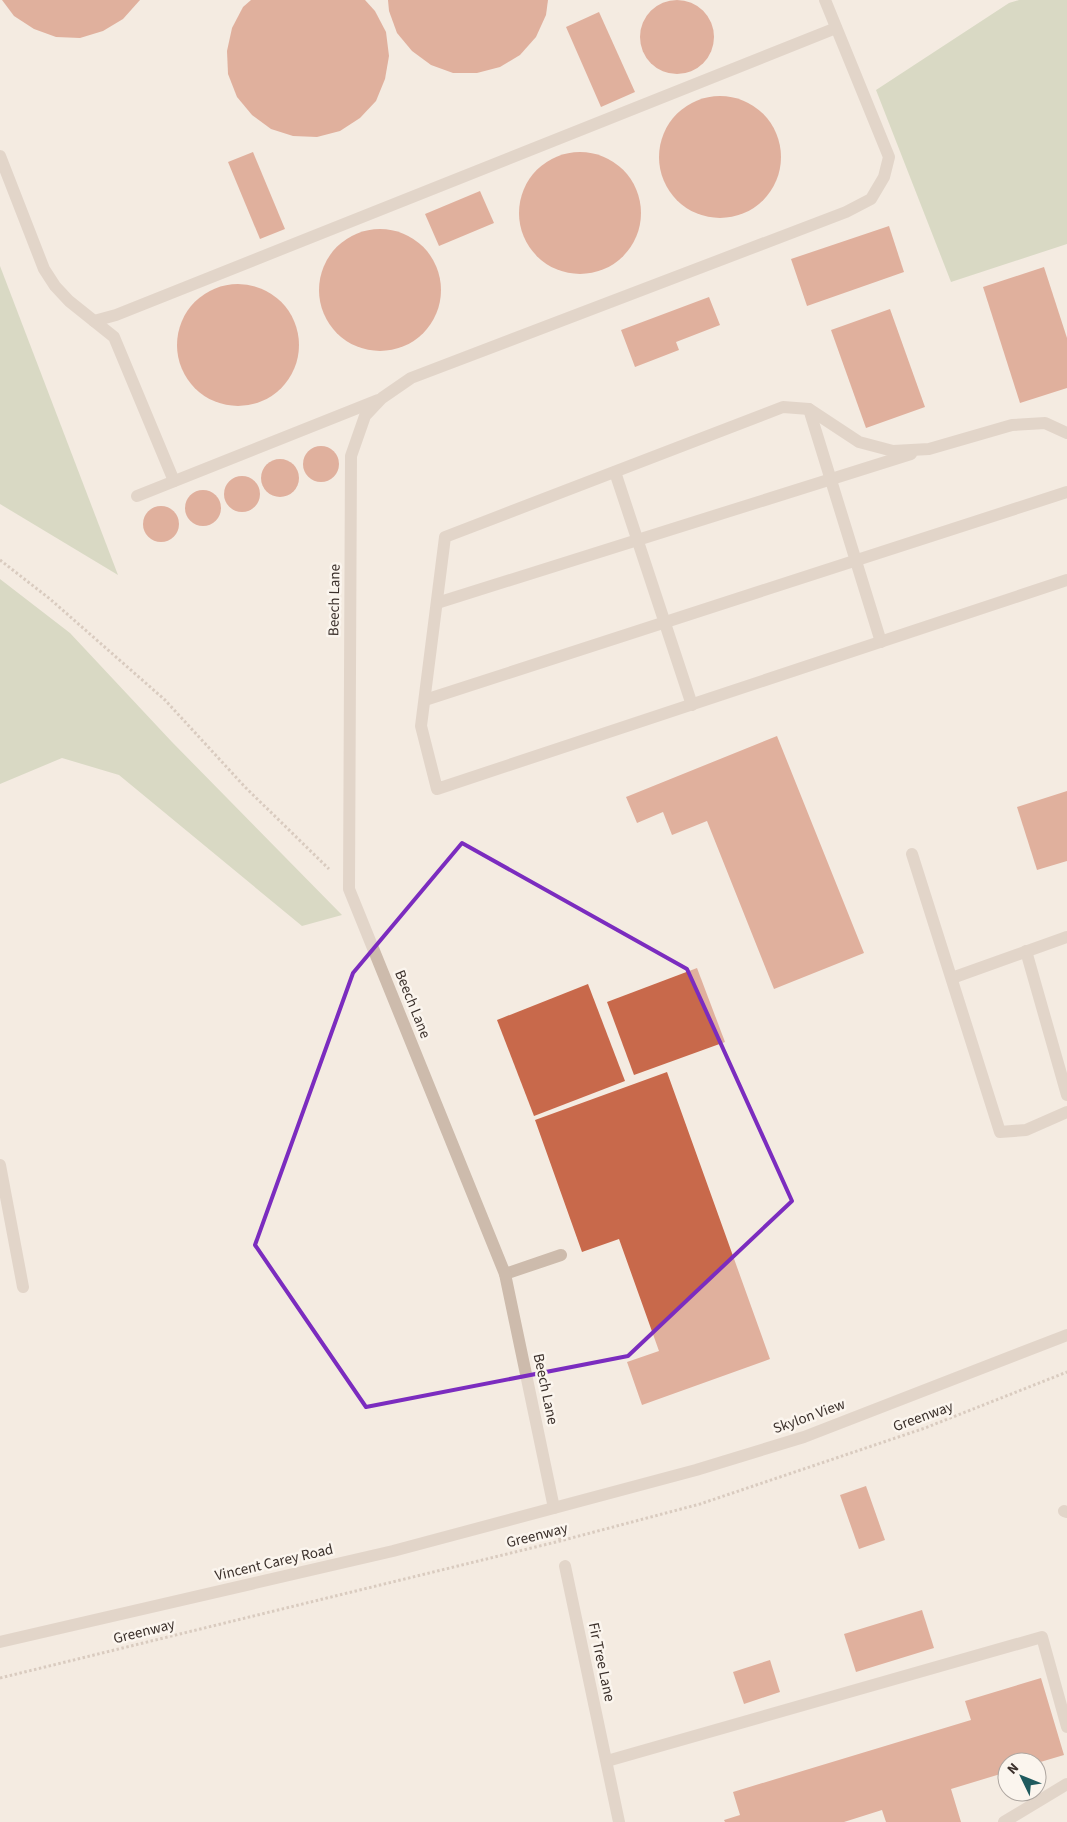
<svg xmlns="http://www.w3.org/2000/svg" width="1067" height="1822" font-family="'Source Sans 3',sans-serif">
  <rect width="100%" height="100%" fill="#f4ebe1"/>
  <g fill="#b8c4a0">
    <path d="M1019 0H1067V244L951 282 876 90 1009 3Z"/>
    <path d="M0 266 118 575 0 504Z"/>
    <path d="M0 579 70 633 172 742 342 915 302 926 119 775 62 758 0 784Z"/>
  </g>
  <g fill="#c8694b">
    <circle cx="677" cy="37" r="37"/>
    <path d="M2 0H140L123 19 103 31 80 38 56 37 34 29 14 16Z"/>
    <path d="M251 0H365L375 11 386 32 389 56 385 79 376 101 360 118 340 131 317 137 293 136 271 129 252 115 237 97 228 74 227 51 232 28 243 7Z"/>
    <path d="M388 0H548L546 15 536 37 520 55 500 67 477 73H453L431 65 412 51 397 33 389 11Z"/>
    <path d="M599 12 635 92 601 107 566 27Z"/>
    <circle cx="720" cy="157" r="61"/>
    <path d="M253 152 285 229 260 239 228 162Z"/>
    <circle cx="580" cy="213" r="61"/>
    <path d="M480 191 494 223 439 246 425 214Z"/>
    <path d="M889 226 904 272 807 306 791 259Z"/>
    <circle cx="380" cy="290" r="61"/>
    <path d="M1044 267 1067 338V388L1020 403 983 287Z"/>
    <circle cx="238" cy="345" r="61"/>
    <path d="M709 297 720 325 676 342 679 350 635 367 621 330Z"/>
    <path d="M890 309 925 407 866 428 831 330Z"/>
    <circle cx="321" cy="464" r="18"/>
    <circle cx="280" cy="478" r="19"/>
    <circle cx="242" cy="494" r="18"/>
    <circle cx="203" cy="508" r="18"/>
    <circle cx="161" cy="524" r="18"/>
    <path d="M777 736 864 953 774 989 707 821 672 835 663 812 637 823 626 797Z"/>
    <path d="M1067 791V861L1037 870 1017 807Z"/>
    <path d="M697 968 725 1042 634 1075 607 1002Z"/>
    <path d="M588 984 625 1081 534 1116 497 1020Z"/>
    <path d="M667 1072 770 1359 642 1405 627 1362 659 1351 619 1239 582 1252 535 1120Z"/>
    <path d="M866 1486 885 1540 859 1549 840 1495Z"/>
    <path d="M922 1610 934 1648 856 1672 844 1634Z"/>
    <path d="M770 1660 780 1692 744 1704 733 1672Z"/>
    <path d="M1041 1678 1064 1755 1037 1763 1007 1762V1772L951 1789 961 1822H886L882 1810 844 1822H725L724 1820 740 1815 733 1792 971 1720 965 1701Z"/>
  </g>
  <g fill="none" stroke-linecap="round" stroke-linejoin="round">
    <g stroke="#b9a596" stroke-width="3" stroke-dasharray="2.5 2.5" stroke-linecap="butt">
      <path d="M0 560 50 599 165 700 245 787 329 869"/>
      <path d="M558 1528 560 1541"/>
      <path d="M0 1678 560 1541 700 1504 925 1428 1067 1372"/>
    </g>
    <g stroke="#cdbbac" stroke-width="12">
      <path d="M0 156 44 269 55 286 69 301 114 337 174 481"/>
      <path d="M94 321 116 315 836 28"/>
      <path d="M809 409 881 642"/>
      <path d="M1067 433 1045 423 1012 425 929 449 893 451 859 442 809 409 783 407 445 537 421 726 437 789 1067 580"/>
      <path d="M615 472 692 705"/>
      <path d="M137 496 378 400"/>
      <path d="M437 603 911 454"/>
      <path d="M425 700 1067 492"/>
      <path d="M912 854 1000 1132 1026 1130 1067 1112"/>
      <path d="M1026 951 1067 1095"/>
      <path d="M952 978 1067 937"/>
      <path d="M0 1165 23 1287"/>
      <path d="M505 1274 561 1255"/>
      <path d="M554 1508 505 1274 349 889 351 456 365 416 382 398 411 378 846 212 871 199 884 177 889 157 825 0"/>
      <path d="M1064 1511 1067 1512"/>
      <path d="M565 1566 619 1822"/>
      <path d="M0 1642 393 1551 696 1470 804 1437 1067 1335"/>
      <path d="M607 1761 1042 1637 1067 1727"/>
      <path d="M1004 1822 1067 1784"/>
    </g>
  </g>
  <path d="M0 0H1067V1822H0ZM462 843 687 969 792 1201 628 1356 366 1407 255 1245 353 973Z" fill="#f4ebe1" fill-opacity=".55" fill-rule="evenodd"/>
  <path fill="none" stroke="#7b2cbf" stroke-width="4" stroke-linejoin="round" d="M462 843 687 969 792 1201 628 1356 366 1407 255 1245 353 973Z"/>
  <g text-anchor="middle" stroke-width="5" stroke-linejoin="round" paint-order="stroke">
    <g font-size="15" fill="#3b302b" stroke="#fbf5ee">
      <text transform="translate(334 600) rotate(-89)" y="5">Beech Lane</text>
      <text transform="translate(413 1004) rotate(68)" y="5">Beech Lane</text>
      <text transform="translate(546 1389) rotate(78)" y="5">Beech Lane</text>
      <text transform="translate(809 1416) rotate(-20)" y="5">Skylon View</text>
      <text transform="translate(923 1416) rotate(-20)" y="5">Greenway</text>
      <text transform="translate(537 1535) rotate(-14)" y="5">Greenway</text>
      <text transform="translate(274 1562) rotate(-13)" y="5">Vincent Carey Road</text>
      <text transform="translate(144 1631) rotate(-14)" y="5">Greenway</text>
      <text transform="translate(602 1662) rotate(78)" y="5">Fir Tree Lane</text>
    </g>
  </g>
  <g transform="translate(1022 1777) rotate(313)"><circle r="24" fill="#fbf5ee" stroke="#aea6a0"/>
  <path d="M0-4L9 19L0 12L-9 19Z" fill="#1f5a5e"/>
  <text y="-8" font-size="14" font-weight="bold" text-anchor="middle" fill="#3b302b">N</text>
  </g>
</svg>
